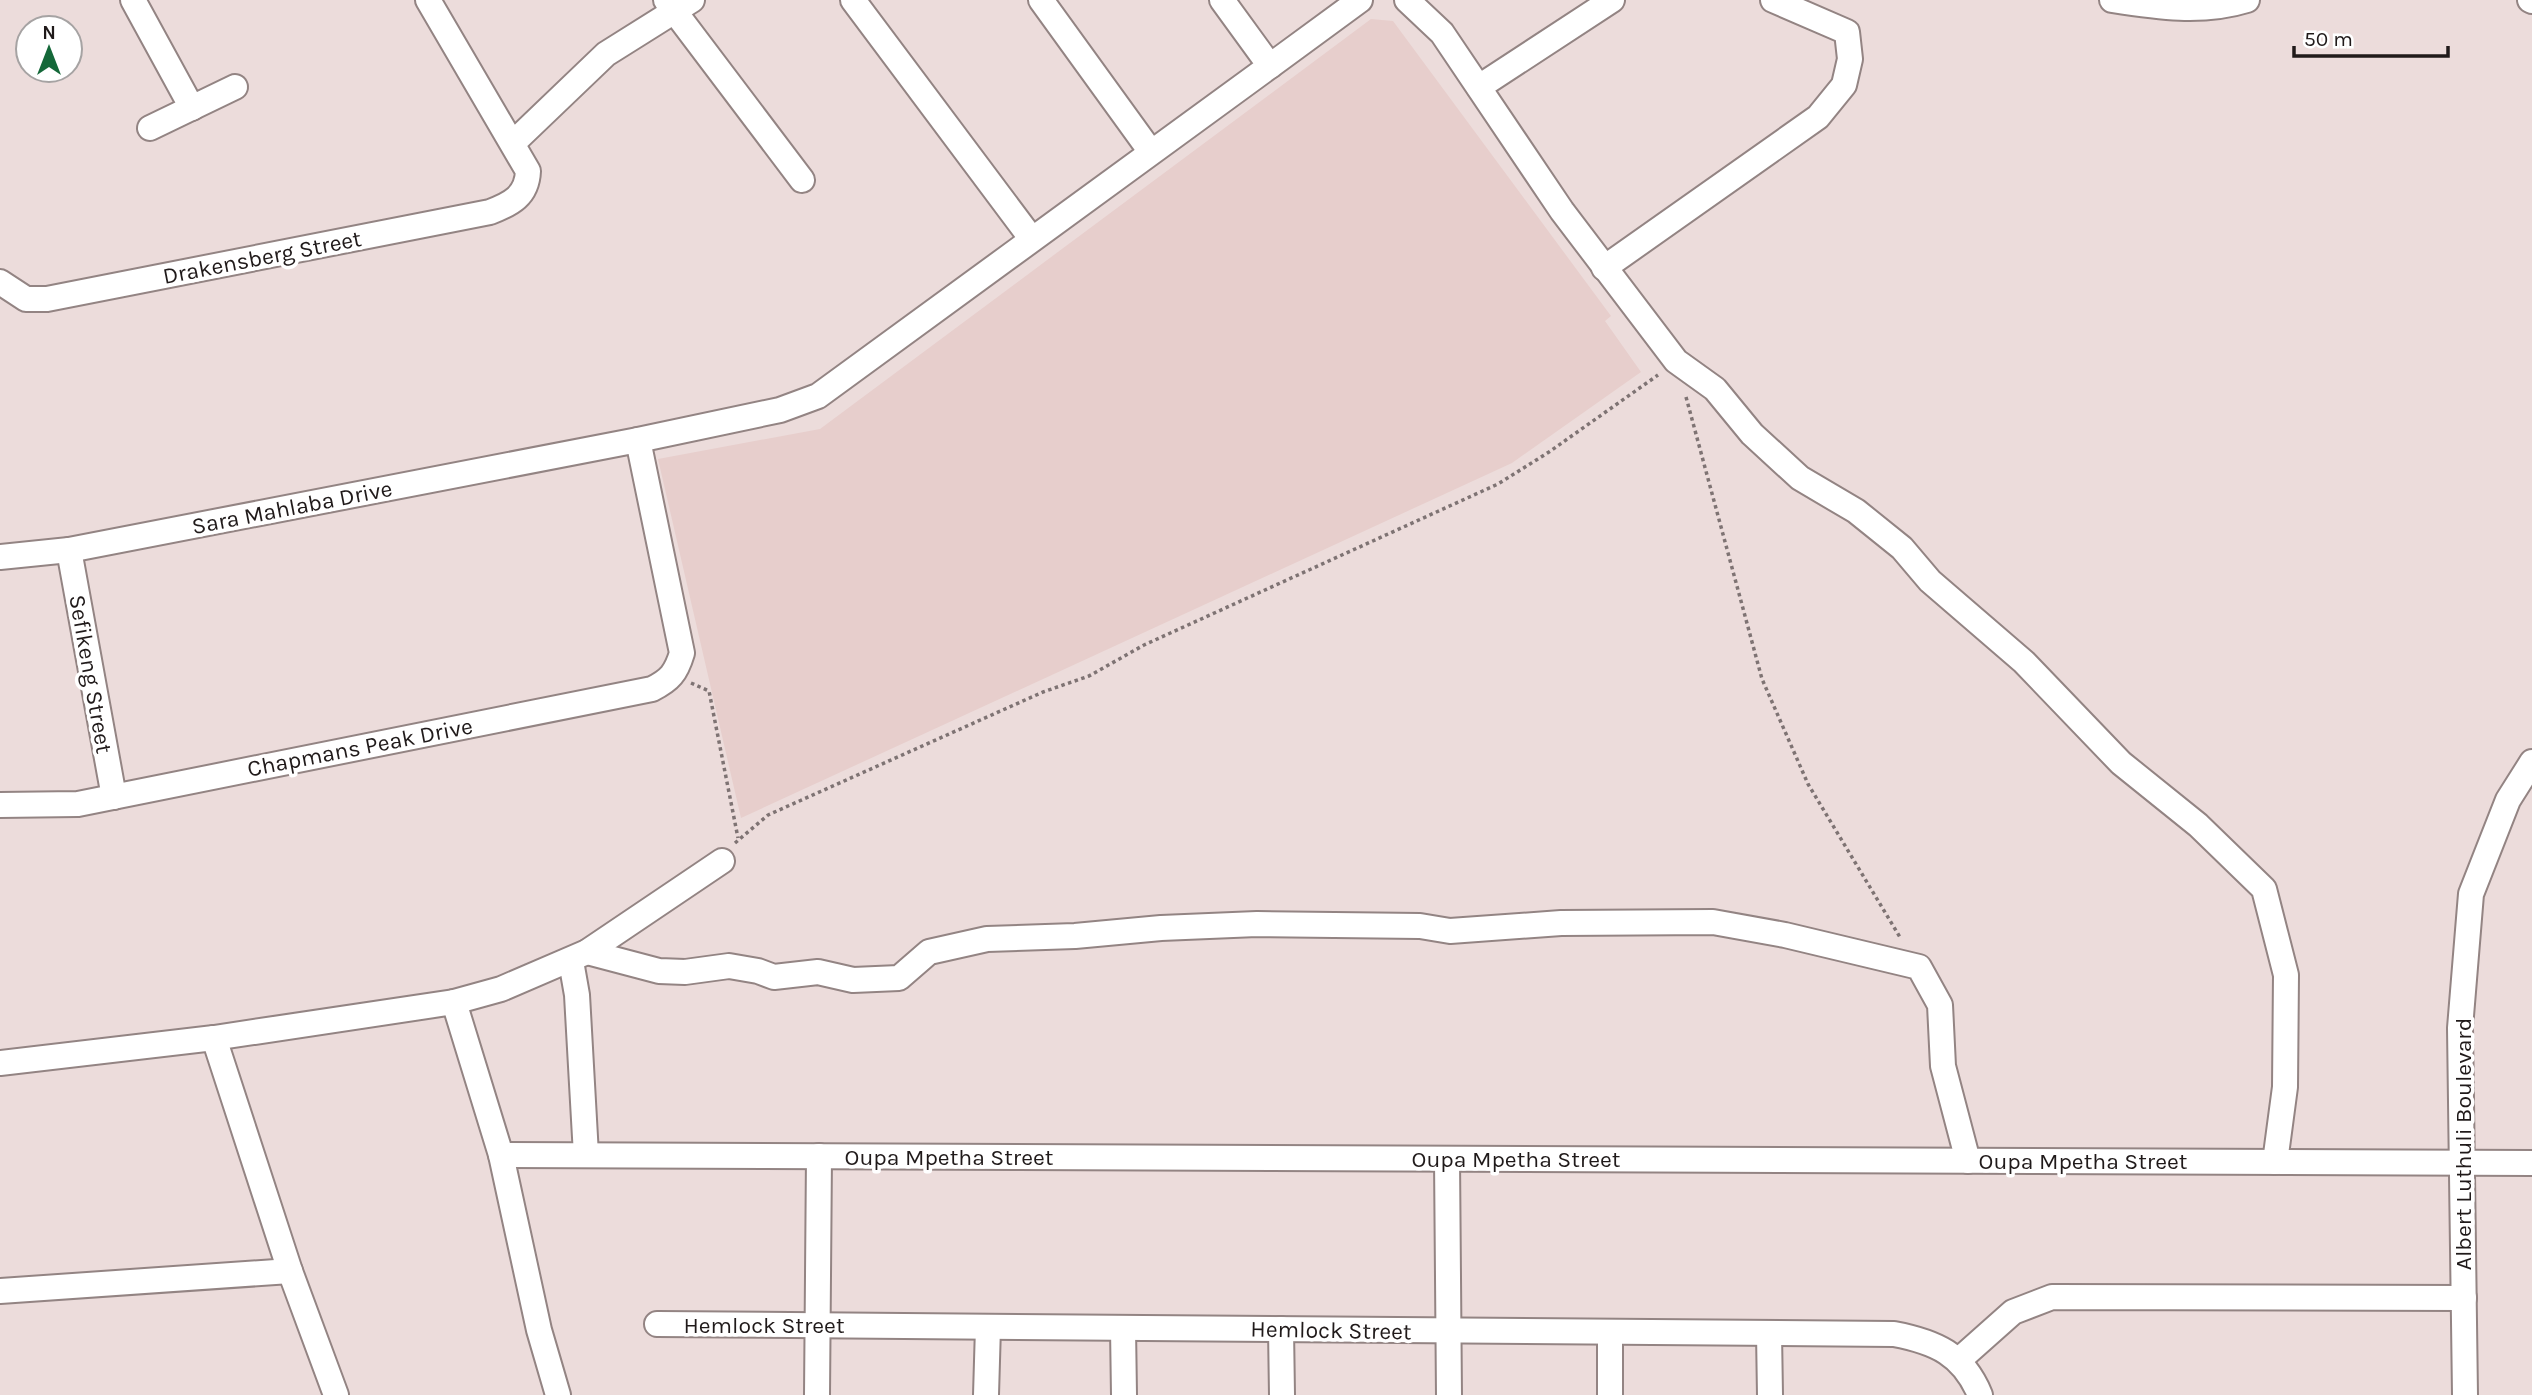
<svg xmlns="http://www.w3.org/2000/svg" width="2532" height="1395" font-family="Karla,sans-serif">
  <rect width="100%" height="100%" fill="#ecdcdb"/>
  <path fill="#e7cecc" d="M1371 19 1393 21 1611 316 1605 321 1641 372 1512 463 741 818 658 459 820 429Z"/>
  <g fill="none" stroke-linecap="round" stroke-linejoin="round">
    <g stroke="#938483" stroke-width="28">
      <g id="minor">
        <path d="M133 0 192 108"/>
        <path d="M666 0 802 180"/>
        <path d="M853 0 1031 238"/>
        <path d="M1041 0 1151 152"/>
        <path d="M1407 0 1442 33 1562 211 1676 361 1715 389 1752 434 1800 478 1856 511 1902 548 1930 581 2024 662 2121 763 2198 825 2264 889 2286 975 2285 1087 2275 1162"/>
        <path d="M2112 0C2157 7 2202 14 2247 0"/>
        <path d="M2530 0 2532 1"/>
        <path d="M1270 66 1360 0"/>
        <path d="M1479 87 1612 0"/>
        <path d="M150 128 235 87"/>
        <path d="M513 143 606 54 692 0"/>
        <path d="M1604 268 1818 117 1844 85 1850 59 1847 32 1773 0"/>
        <path d="M0 282 26 299H47L490 212C511 204 527 196 528 171L428 0"/>
        <path d="M638 440 780 410 818 396 1270 66 1222 0"/>
        <path d="M69 550 114 797"/>
        <path d="M0 557 69 550 638 440 682 653C676 673 670 680 652 689L78 804 0 805"/>
        <path d="M587 952 659 971 685 972 729 966 758 971 774 977 818 972 853 980 899 978 929 952 987 939 1075 936 1161 928 1257 924 1420 926 1450 931 1561 923 1713 922 1785 935 1919 967 1940 1005 1943 1066 1968 1161"/>
        <path d="M571 961 577 995 586 1155"/>
        <path d="M454 1002 501 1155 539 1330 558 1395"/>
        <path d="M214 1038 290 1271 336 1395"/>
        <path d="M0 1063 214 1038 454 1002 501 989 587 952 722 861"/>
        <path d="M501 1155 2532 1163"/>
        <path d="M1447 1159 1449 1395"/>
        <path d="M0 1291 290 1271"/>
        <path d="M657 1324 1894 1334C1936 1342 1963 1354 1980 1395"/>
        <path d="M1123 1328 1124 1395"/>
        <path d="M1281 1329 1282 1395"/>
        <path d="M1610 1332V1395"/>
        <path d="M1769 1333 1770 1395"/>
        <path d="M1959 1360 2013 1312 2052 1297 2464 1298"/>
        <path d="M817 1395 819 1156"/>
        <path d="M986 1395 988 1327"/>
        <path d="M2465 1395 2460 1028 2471 894 2508 800 2532 762"/>
      </g>
    </g>
    <g stroke="#7e7373" stroke-width="3.5" stroke-dasharray="3.5 3.5" stroke-linecap="butt">
      <path d="M1686 397 1762 679 1808 784 1901 939"/>
      <path d="M691 683 709 691 738 838"/>
      <path d="M735 843 768 815 1043 692 1089 676 1144 645 1498 484 1549 452 1658 375"/>
    </g>
    <use href="#minor" stroke="#fff" stroke-width="24"/>
  </g>
  <g text-anchor="middle" stroke-width="7" stroke-linejoin="round" paint-order="stroke">
    <g font-size="23" fill="#201a1a" stroke="#fff">
      <text transform="translate(262 257) rotate(-11)" y="8">Drakensberg Street</text>
      <text transform="translate(292 507) rotate(-11)" y="8">Sara Mahlaba Drive</text>
      <text transform="translate(91 674) rotate(80)" y="8">Sefikeng Street</text>
      <text transform="translate(360 747) rotate(-11)" y="8">Chapmans Peak Drive</text>
      <text transform="translate(2463 1144) rotate(-90)" y="8">Albert Luthuli Boulevard</text>
      <text x="949" y="1165">Oupa Mpetha Street</text>
      <text x="1516" y="1167">Oupa Mpetha Street</text>
      <text x="2083" y="1169">Oupa Mpetha Street</text>
      <text x="764" y="1333">Hemlock Street</text>
      <text transform="translate(1331 1330) rotate(1)" y="8">Hemlock Street</text>
    </g>
  </g>
  <g transform="translate(49 49)"><circle r="33" fill="#ffffff" stroke="#a6a3a3" stroke-width="2"/>
  <path d="M0-5L12 26L0 18L-12 26Z" fill="#146839"/>
  <text y="-10" font-size="19" font-weight="bold" text-anchor="middle" fill="#201a1a">N</text>
  </g>
  <path d="M2294 46v10h154v-10" fill="none" stroke="#201a1a" stroke-width="3.5"/>
  <text x="2304" y="46" font-size="21" fill="#201a1a" stroke="#ffffff" stroke-width="5" paint-order="stroke">50 m</text>
</svg>
